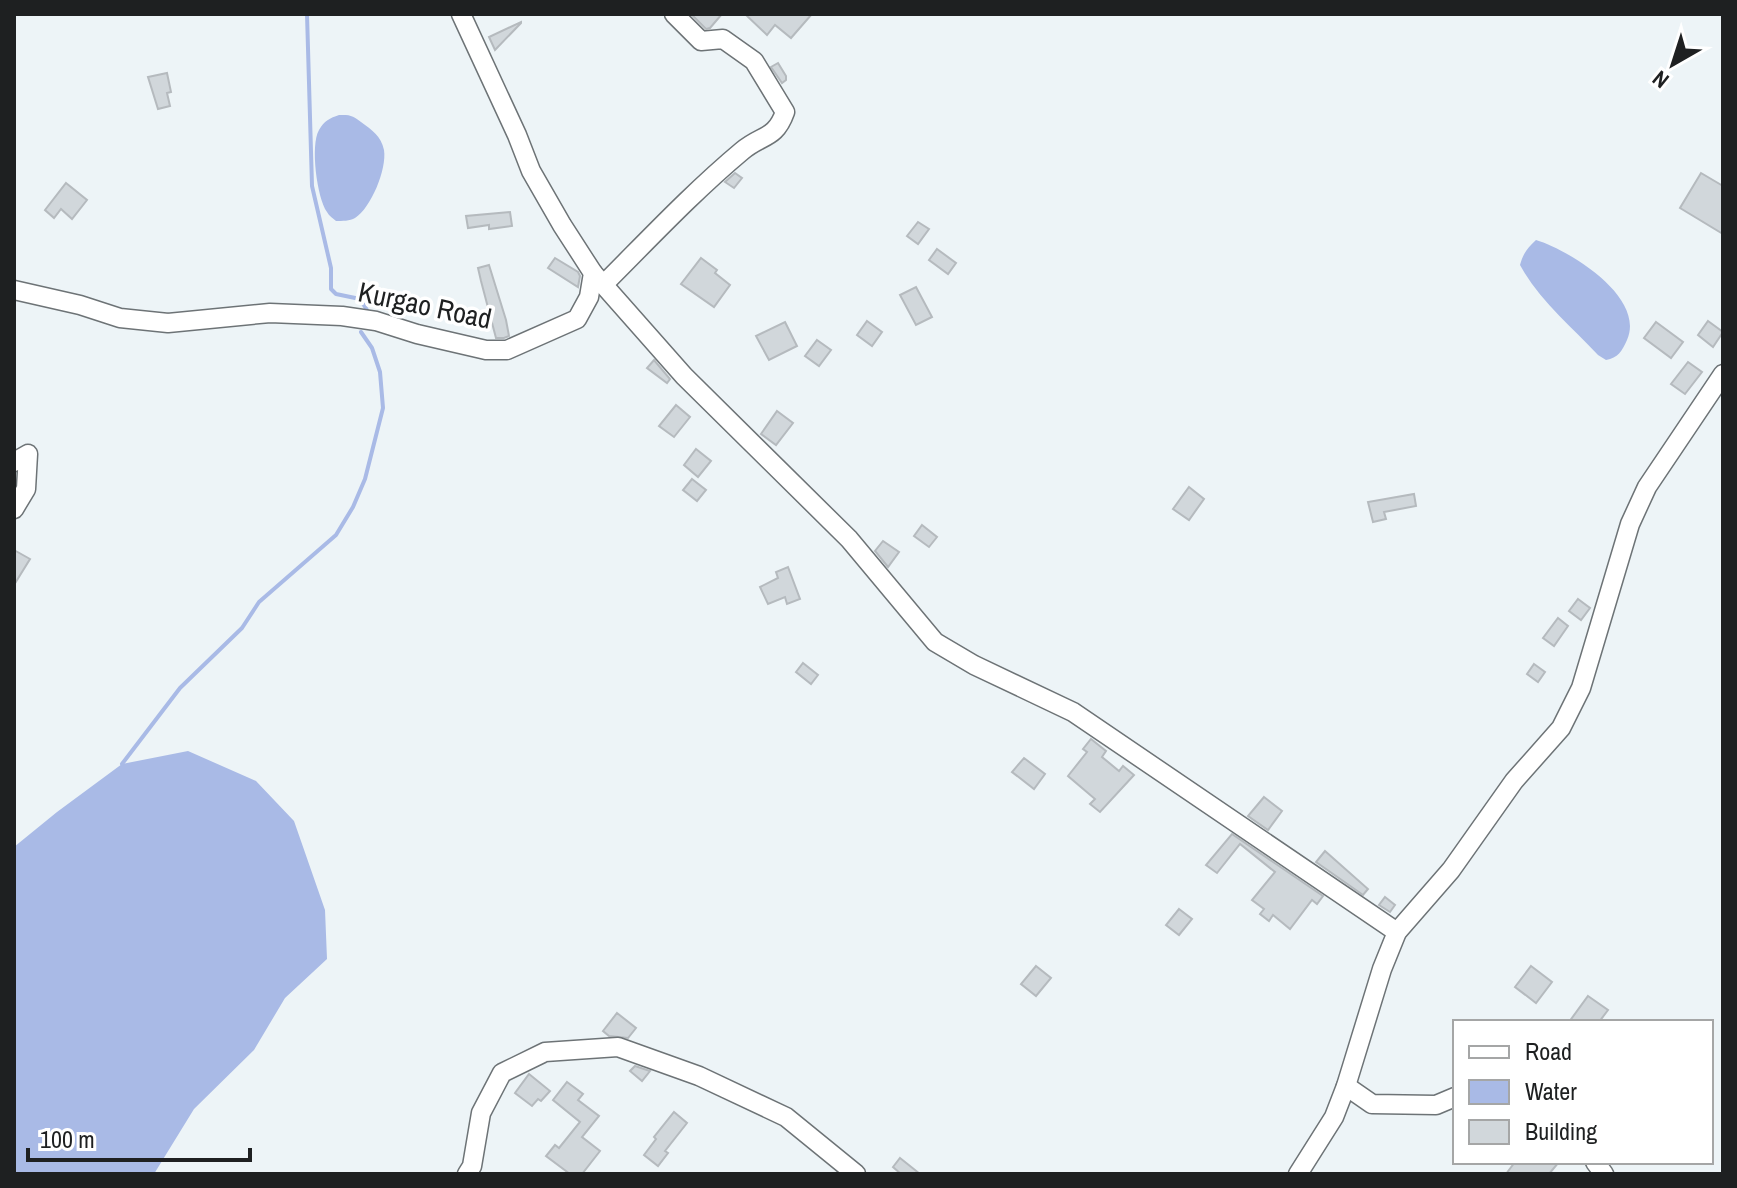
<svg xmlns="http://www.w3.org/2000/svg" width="1737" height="1188" font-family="'Archivo Narrow',sans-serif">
  <rect width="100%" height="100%" fill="#edf4f7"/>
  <g fill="#a9bae6">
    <path d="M339 115C350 115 352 115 361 122 372 130 381 136 384 150 387 169 371 208 355 218 350 221 342 221 336 221 333 218 329 216 327 212 317 198 310 145 319 130 324 121 330 118 339 115Z"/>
    <path d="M1536 240C1569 250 1646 297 1627 340 1622 351 1618 358 1606 360L1598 355C1571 326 1539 300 1520 265 1523 254 1527 248 1536 240Z"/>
    <path d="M188 751 256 781 294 821 325 910 327 959 285 998 254 1050 194 1109 154 1174H14V847L57 812 122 764Z"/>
  </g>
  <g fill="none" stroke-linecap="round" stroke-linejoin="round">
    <g stroke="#a9bae6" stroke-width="4">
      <path d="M307 14 312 186 331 268V289L336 294 360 299 367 310"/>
      <path d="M122 764 180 688 242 628 259 602 336 535 353 507 365 479 383 408 380 372 372 348 361 332"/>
    </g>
  </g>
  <g fill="#d1d7db" stroke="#b5babe" stroke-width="2">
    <path d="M691 14H722L710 28 706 29Z"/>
    <path d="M745 14H812L791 38 775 25 767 35Z"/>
    <path d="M521 22V23L495 50 489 37Z"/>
    <path d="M778 63 786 76V80L782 83 771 67Z"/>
    <path d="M167 73 171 92 167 93 170 106 158 109 148 77Z"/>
    <path d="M735 173 742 178 734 188 725 182Z"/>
    <path d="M1701 173 1723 186V234L1680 208Z"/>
    <path d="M66 183 87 200 72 219 61 209 54 218 45 210Z"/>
    <path d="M510 212 512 226 489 229V225L468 228 466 216Z"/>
    <path d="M918 222 929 229 918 244 907 236Z"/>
    <path d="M937 249 956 263 948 274 929 260Z"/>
    <path d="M555 258 578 272 580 276 578 287 548 268Z"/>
    <path d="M701 258 717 270 715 273 730 285 714 307 681 284Z"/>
    <path d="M489 265 506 320 509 336 504 338H496L481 281 478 268Z"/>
    <path d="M916 287 932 317 916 325 900 295Z"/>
    <path d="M867 321 882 332 872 346 857 335Z"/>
    <path d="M1708 321 1723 332 1713 347 1698 335Z"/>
    <path d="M785 322 797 346 769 360 756 336Z"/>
    <path d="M1656 322 1683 342 1671 358 1644 338Z"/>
    <path d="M817 340 831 350 819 366 805 356Z"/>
    <path d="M654 360 670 379 667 383 647 368Z"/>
    <path d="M1688 362 1702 372 1685 394 1671 384Z"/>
    <path d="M676 405 690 417 674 437 659 426Z"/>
    <path d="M777 411 793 423 776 445 761 434Z"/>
    <path d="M696 449 711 461 698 477 684 465Z"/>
    <path d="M692 479 706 490 697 501 683 490Z"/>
    <path d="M1189 487 1204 499 1189 520 1173 509Z"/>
    <path d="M1414 494 1416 506 1384 512 1386 519 1373 522 1368 502Z"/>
    <path d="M922 525 937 537 929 547 914 536Z"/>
    <path d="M883 541 899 552 888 567 875 551Z"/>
    <path d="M14 550 30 559 14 585Z"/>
    <path d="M788 567 800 599 787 604 785 597 768 604 760 587 778 578 776 572Z"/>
    <path d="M1578 599 1590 608 1581 620 1569 611Z"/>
    <path d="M1558 618 1568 626 1554 646 1543 638Z"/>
    <path d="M803 663 818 675 811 684 796 672Z"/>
    <path d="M1534 664 1545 672 1538 682 1527 674Z"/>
    <path d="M1091 739 1106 751 1102 757 1119 771 1123 766 1134 775 1100 812 1090 804 1095 799 1068 776 1087 752 1083 749Z"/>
    <path d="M1024 758 1045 774 1034 789 1012 772Z"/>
    <path d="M1264 797 1282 811 1268 830 1248 816Z"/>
    <path d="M1232 834 1323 896 1317 904 1312 900 1290 929 1273 915 1269 921 1260 914 1264 909 1252 900 1275 872 1240 844 1217 873 1206 865Z"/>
    <path d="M1325 851 1368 889 1363 895 1316 862Z"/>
    <path d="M1385 897 1395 905 1390 912 1379 905Z"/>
    <path d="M1179 909 1192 919 1179 935 1166 925Z"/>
    <path d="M1036 966 1051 978 1036 996 1021 984Z"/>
    <path d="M1531 966 1552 982 1536 1003 1515 987Z"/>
    <path d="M1588 996 1608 1010 1599 1022H1569Z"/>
    <path d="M617 1013 636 1028 628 1038 609 1036 603 1031Z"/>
    <path d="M635 1066 650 1071 642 1081 630 1071Z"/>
    <path d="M529 1074 550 1091 541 1101 538 1099 532 1106 515 1093Z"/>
    <path d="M567 1082 583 1094 578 1100 599 1116 582 1137 600 1151 582 1174H570L546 1156 555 1145 559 1148 580 1122 553 1100Z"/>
    <path d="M674 1112 687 1123 665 1151 668 1153 658 1166 644 1155 656 1139 654 1137Z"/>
    <path d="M900 1158 920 1174H901L893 1167Z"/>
    <path d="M1515 1162H1559L1549 1174H1506Z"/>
  </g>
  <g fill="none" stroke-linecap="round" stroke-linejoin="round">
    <g stroke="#6d7376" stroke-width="21">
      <g id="minor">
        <path d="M593 273 684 376 849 539 935 642 974 665 1073 712 1397 932"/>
        <path d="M604 284C649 239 693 192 742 151 762 134 775 140 785 112L754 61 723 39 701 41 674 14"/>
        <path d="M14 290 80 305 120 318 168 323 270 313 342 316 376 321 417 334 486 350H507L577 319 589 297 593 273 562 225 531 171 517 135 461 14"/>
        <path d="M14 462 28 454 26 489 14 509"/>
        <path d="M1346 1086 1372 1104 1436 1105 1455 1097"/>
        <path d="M1595 1162 1604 1174"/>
        <path d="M467 1174 472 1166 481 1113 502 1073 545 1052 618 1047 699 1076 786 1117 856 1174"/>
        <path d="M1298 1174 1334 1117 1346 1086 1382 969 1397 932 1451 870 1514 781 1561 728 1581 688 1630 524 1647 487 1723 374"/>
      </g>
    </g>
    <use href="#minor" stroke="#fff" stroke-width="18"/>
  </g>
  <g text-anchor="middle" stroke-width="7" stroke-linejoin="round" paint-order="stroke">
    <g font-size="28" fill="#1e2021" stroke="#fff">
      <text transform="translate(425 305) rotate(12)" y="10">Kurgao Road</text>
    </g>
  </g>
  <rect width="1737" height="1188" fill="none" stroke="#1e2021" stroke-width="32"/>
  <rect x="1453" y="1020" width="260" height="144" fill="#ffffff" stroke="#a5a6a6" stroke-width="2"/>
  <rect x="1469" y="1046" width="40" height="12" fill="#ffffff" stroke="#a5a6a6" stroke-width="2"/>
  <text x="1525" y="1060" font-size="24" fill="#1e2021">Road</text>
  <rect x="1469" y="1080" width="40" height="24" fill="#a9bae6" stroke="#a5a6a6" stroke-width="2"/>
  <text x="1525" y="1100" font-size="24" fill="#1e2021">Water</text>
  <rect x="1469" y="1120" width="40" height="24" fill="#d1d7db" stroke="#a5a6a6" stroke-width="2"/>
  <text x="1525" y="1140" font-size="24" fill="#1e2021">Building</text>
  <g transform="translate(1673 64) rotate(219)" stroke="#ffffff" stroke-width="6" paint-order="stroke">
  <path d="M0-6L14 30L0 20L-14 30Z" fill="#1e2021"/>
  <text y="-12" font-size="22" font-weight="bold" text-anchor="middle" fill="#1e2021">N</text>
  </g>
  <path d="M28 1148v12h222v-12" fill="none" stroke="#1e2021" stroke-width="4"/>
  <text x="40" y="1148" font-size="24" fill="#1e2021" stroke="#ffffff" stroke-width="6" paint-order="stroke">100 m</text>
</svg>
